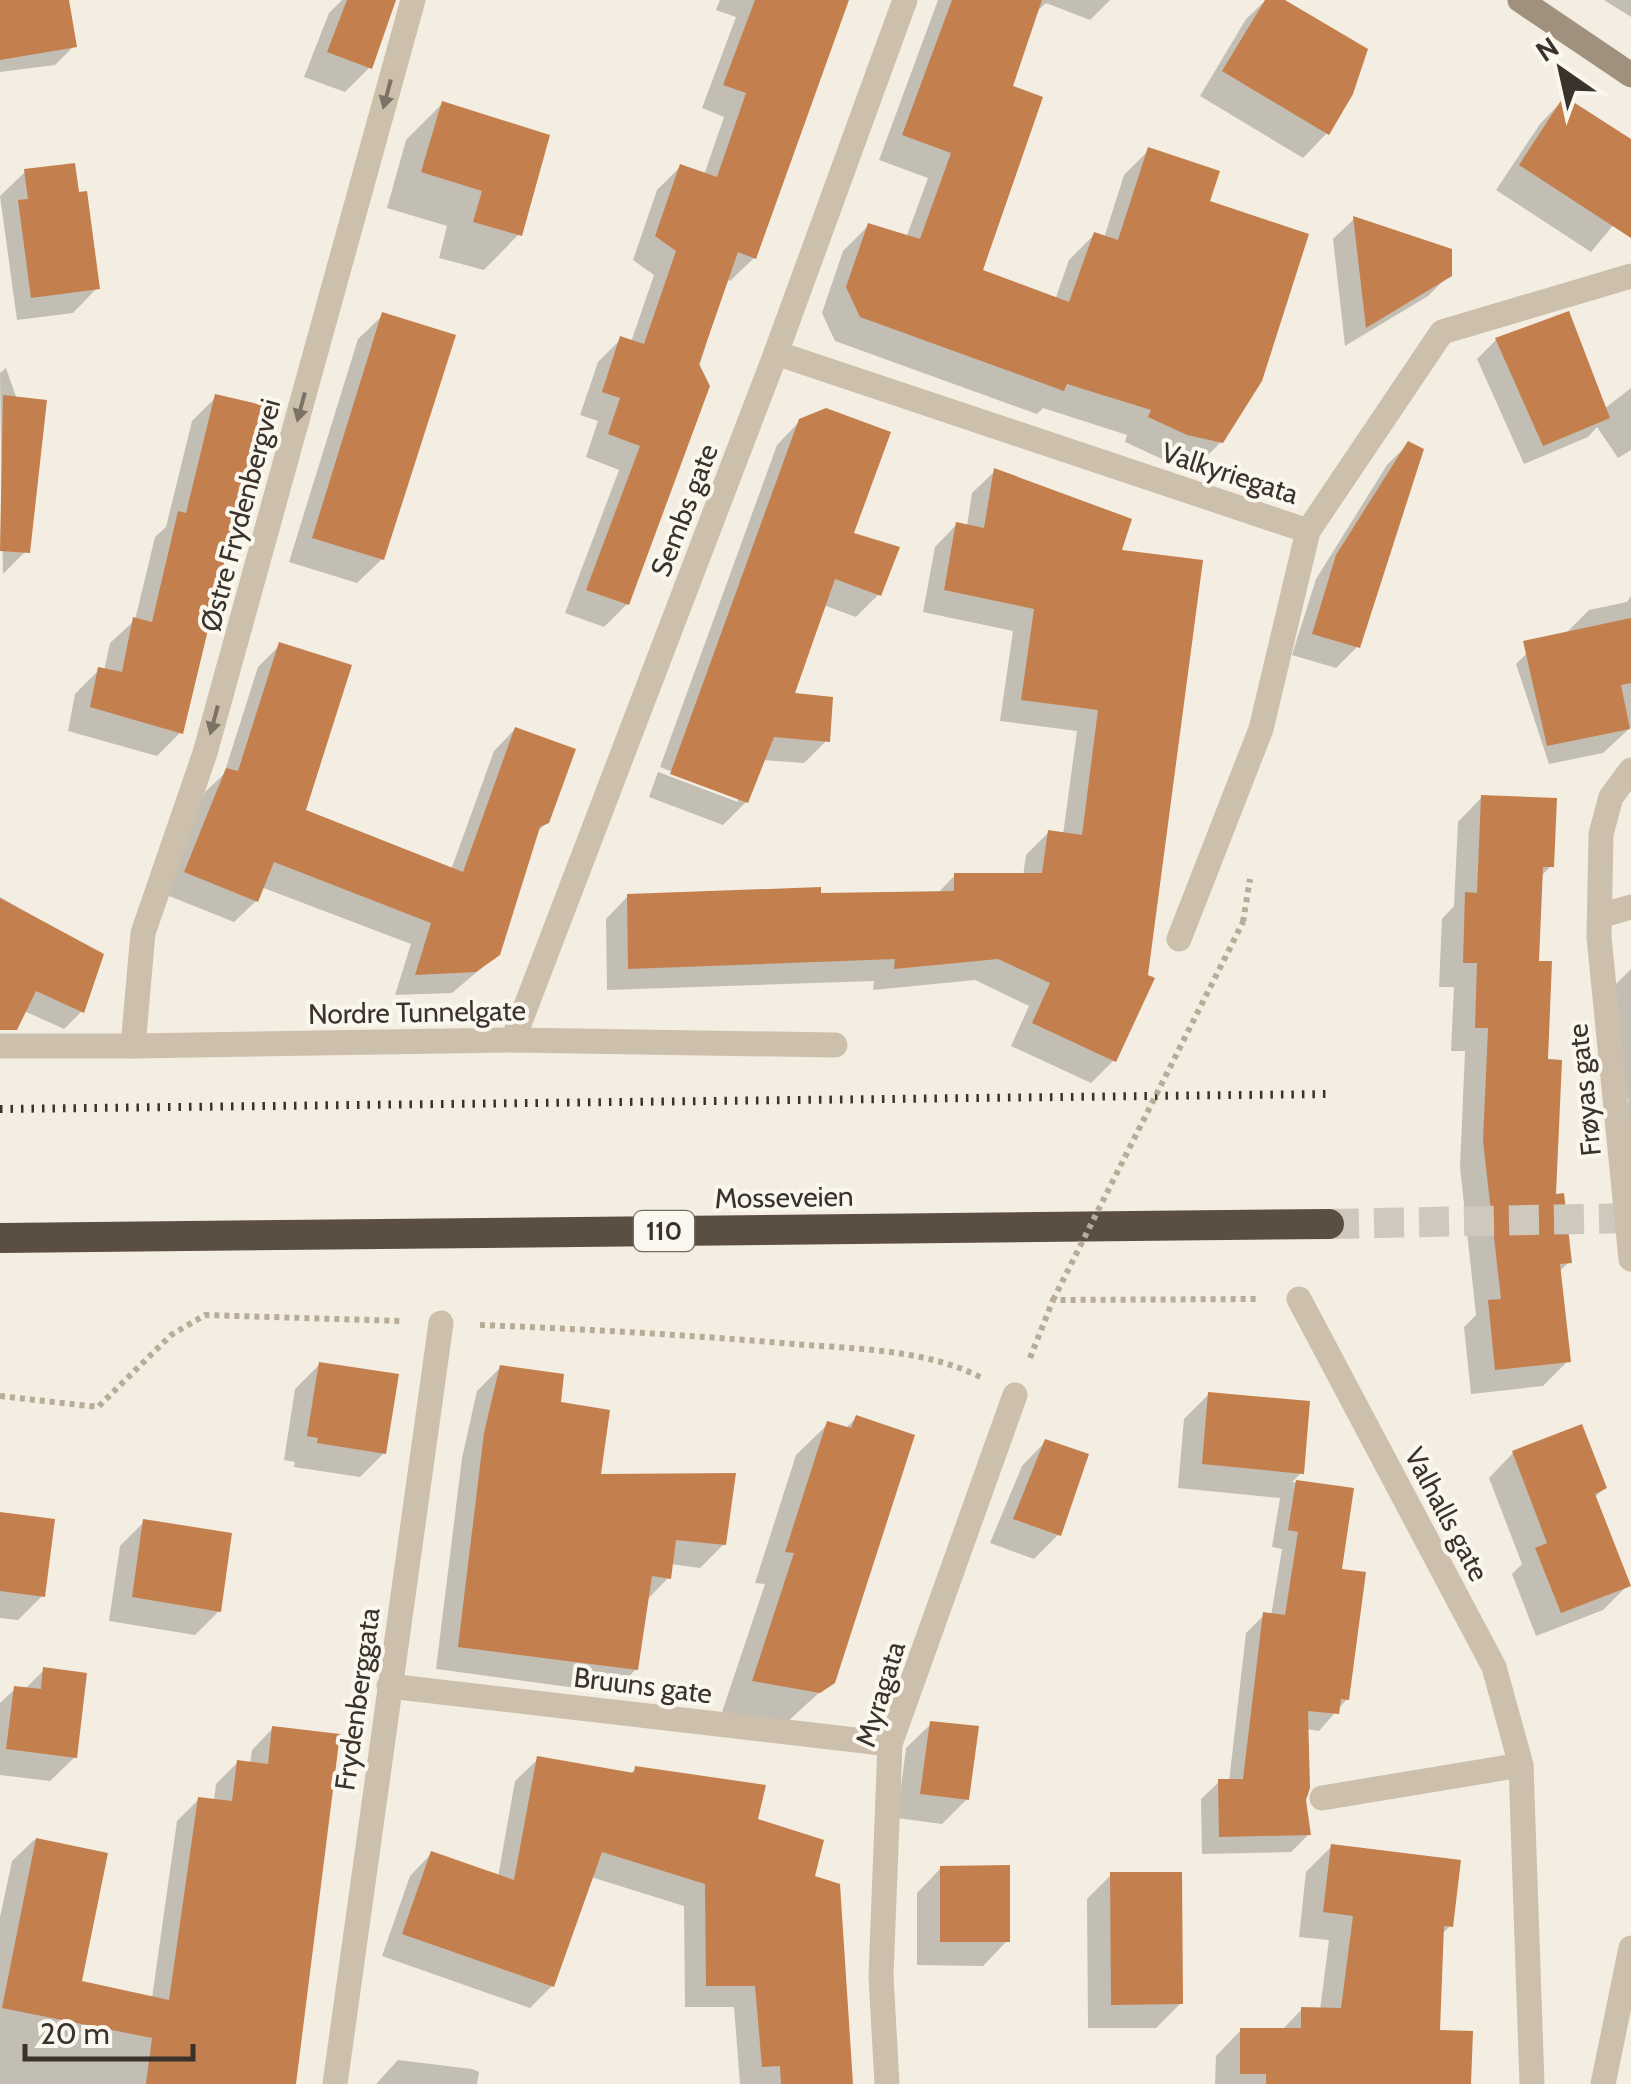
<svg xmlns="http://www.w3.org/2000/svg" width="1631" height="2084" font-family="Cabin,sans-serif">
  <rect width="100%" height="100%" fill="#f3eee1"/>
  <g fill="#0003">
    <path d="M0 0H66L74 46 55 65 0 72Z"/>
    <path d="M342 0H385L369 68 345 92 304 77 329 13Z"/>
    <path d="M720 0H846L754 258 730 281 726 279 627 604 604 627 565 613 619 470 586 457 598 421 580 415 598 362 621 339 631 342 654 275 633 260 657 190 680 167 704 175 724 117 702 108 736 17 716 10Z"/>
    <path d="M938 0H1110L1090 20 1046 3 1034 14 1010 87 980 272 1055 300 1069 260 1094 235 1104 238 1124 175 1149 150 1221 442 1196 467 1162 459 1125 442 1127 435 1043 408 1037 414 835 341 822 313 843 251 868 226 906 238 928 178 879 160Z"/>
    <path d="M1266 0H1280L1327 133 1303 158 1200 96 1246 19Z"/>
    <path d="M1604 0H1631V17Z"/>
    <path d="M1564 99 1631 142V204L1591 252 1496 190 1540 124Z"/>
    <path d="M442 104 519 234 484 270 439 258 447 226 387 208 406 140Z"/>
    <path d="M25 172 97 288 73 313 17 320 0 196Z"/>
    <path d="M1354 219 1449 275 1428 296 1345 346 1333 239Z"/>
    <path d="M383 315 382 559 357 583 289 562 358 339Z"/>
    <path d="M1496 340 1604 409 1631 388V450L1618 458 1597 427 1588 437 1524 464 1477 359Z"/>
    <path d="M6 368 38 460 28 549 3 574 0 373Z"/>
    <path d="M216 397 181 732 157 756 68 731 75 694 99 670 104 671 110 643 135 620 155 537 166 527 192 421Z"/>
    <path d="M800 421 879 594 856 617 823 605 791 695 827 740 804 763 763 760 746 802 723 825 649 797 658 772 738 802V797L660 767 777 445Z"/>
    <path d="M1408 444 1357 647 1336 668 1292 655 1316 579 1387 465Z"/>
    <path d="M995 471 1118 553 1114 1060 1091 1083 1011 1046 1029 1006 975 980 873 990 874 981 607 990 606 919 628 896 937 894 955 875 1023 876 1026 855 1049 832 1063 835 1077 731 1000 721 1013 631 923 612 935 547 957 524 967 526 972 493Z"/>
    <path d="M1631 596V727L1603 753 1549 764 1516 664 1540 640 1564 635 1589 610 1627 602Z"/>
    <path d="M280 645 303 812 451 870 494 751 515 729 547 822 535 834 498 954 452 993 395 995 411 944 261 887 256 901 234 922 164 894 205 792 224 774 258 667Z"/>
    <path d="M1482 797 1551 866 1540 877 1537 963 1554 1197 1569 1262 1558 1273 1568 1361 1543 1386 1471 1394 1464 1327 1476 1315 1460 1167 1465 1051H1451L1454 987H1439L1442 919 1454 906 1458 822Z"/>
    <path d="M0 897 101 955 82 1011 64 1029 22 1010 0 1020Z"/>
    <path d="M1631 969V1210L1616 1115 1629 1102 1595 1005Z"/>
    <path d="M320 1364 384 1453 360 1477 294 1467 295 1462 284 1460 295 1389Z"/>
    <path d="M500 1368 558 1404 598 1477 724 1544 700 1568 670 1564 668 1578 646 1601 636 1669 613 1693 436 1669 462 1458 477 1391Z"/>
    <path d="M1209 1394 1301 1473 1292 1482 1351 1490 1339 1571 1347 1699 1319 1731 1306 1729 1303 1799 1308 1835 1291 1852 1202 1854 1201 1799 1219 1782H1229L1246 1633 1264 1615 1271 1616 1282 1549 1272 1547 1280 1498 1178 1488 1184 1419Z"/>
    <path d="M856 1418 832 1681 786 1723 722 1712 765 1584 755 1583 796 1455 828 1424 845 1429Z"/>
    <path d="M1046 1441 1059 1534 1034 1559 990 1543 1022 1466Z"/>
    <path d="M1513 1453 1605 1488 1594 1498 1628 1585 1603 1610 1536 1636 1512 1574 1522 1564 1489 1478Z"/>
    <path d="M0 1515 42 1596 18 1620 0 1618Z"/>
    <path d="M144 1522 219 1611 195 1635 109 1621 120 1546Z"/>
    <path d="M44 1670 75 1757 50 1781 0 1775V1703L15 1689 24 1690Z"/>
    <path d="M931 1724 967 1799 942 1824 897 1818 906 1748Z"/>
    <path d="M273 1728 292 2084H0V1917L12 1861 34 1840 105 1855 79 1983 152 1998 177 1821 199 1799 214 1801 216 1784 238 1762 250 1764 252 1750Z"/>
    <path d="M538 1759 629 1775 636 1768 755 1821 812 1878 851 2084H740L734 2007H685L684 1906 591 1877 552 1986 530 2008 382 1956 410 1876 432 1853 498 1877 515 1781Z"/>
    <path d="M1332 1846 1450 1926 1441 1935 1437 2033 1469 2084H1215L1216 2056 1241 2030 1281 2031 1302 2009 1320 2010 1329 1940 1299 1937 1306 1872Z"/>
    <path d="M941 1868 1007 1941 983 1966 917 1965V1893Z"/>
    <path d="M1111 1875 1181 2003 1156 2028H1088L1087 1899Z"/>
    <path d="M398 2060 472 2069 479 2072 477 2084H376Z"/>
  </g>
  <g fill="#c47f4e">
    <path d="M0 0H69L77 47 0 60Z"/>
    <path d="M347 0H396L372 69 327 52Z"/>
    <path d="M755 0H849L756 259 738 252 699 364 710 386 629 605 586 590 640 446 608 434 620 398 602 392 620 336 644 344 676 251 655 236 680 164 717 177 746 93 723 85Z"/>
    <path d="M952 0H1042L1013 86 1043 97 983 270 1069 302 1094 232 1118 240 1148 147 1220 171 1210 201 1309 234 1262 381 1223 443 1187 435 1148 417 1151 410 1067 384 1064 391 860 317 846 287 868 223 920 239 951 153 902 135Z"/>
    <path d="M1265 0H1285L1368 49 1353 94 1329 135 1222 71Z"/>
    <path d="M1564 96 1631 139V238L1519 165Z"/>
    <path d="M442 101 550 135 522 236 473 222 482 191 421 172Z"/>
    <path d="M75 163 79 192 87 191 100 289 31 298 18 200 28 199 24 169Z"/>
    <path d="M1353 216 1452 249V276L1366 328Z"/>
    <path d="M1569 311 1610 418 1543 446 1495 338Z"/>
    <path d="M382 312 456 335 384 560 312 538Z"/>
    <path d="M215 394 262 405 183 734 90 707 98 667 122 672 133 617 152 622 178 511 186 513Z"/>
    <path d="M3 395 47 400 30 553 0 551Z"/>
    <path d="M826 408 891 432 854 533 900 547 881 596 835 579 795 693 833 697 830 742 774 737 748 803 670 774 799 419Z"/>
    <path d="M1408 441 1424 449 1360 648 1312 634 1336 555Z"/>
    <path d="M994 468 1132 519 1122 550 1203 560 1148 975 1155 978 1116 1062 1032 1023 1050 983 998 959 894 969 895 959 628 969 627 894 821 887V893L954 891V873H1042L1048 830 1082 835 1098 710 1021 700 1034 609 944 590 956 522 984 528Z"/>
    <path d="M1631 618V683L1621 685 1630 729 1547 746 1523 641Z"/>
    <path d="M279 642 352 665 306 810 463 872 515 727 576 749 549 823 540 827 500 955 476 972 415 975 431 923 274 862 258 902 184 872 226 768 238 771Z"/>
    <path d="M1481 795 1557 798 1554 867H1543L1539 961H1552L1548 1059 1562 1060 1556 1194 1564 1193 1572 1263 1560 1264 1571 1362 1495 1370 1488 1300 1501 1299 1483 1141 1488 1028H1475L1477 963H1463L1465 892 1477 893Z"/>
    <path d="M0 898 104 954 84 1013 36 991 17 1030H0Z"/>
    <path d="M319 1362 399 1374 386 1454 317 1443 318 1438 307 1436Z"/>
    <path d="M500 1365 564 1374 561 1402 610 1410 601 1474 736 1473 726 1545 676 1540 671 1579 652 1576 638 1670 458 1647 484 1433Z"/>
    <path d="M1208 1392 1310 1401 1304 1474 1202 1464Z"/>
    <path d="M856 1415 915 1435 835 1683 820 1693 752 1681 794 1553 785 1552 827 1421 851 1428Z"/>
    <path d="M1582 1424 1607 1488 1595 1494 1631 1586 1561 1613 1535 1548 1547 1543 1512 1451Z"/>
    <path d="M1045 1439 1089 1454 1061 1536 1013 1519Z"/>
    <path d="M1296 1480 1354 1488 1342 1569 1366 1572 1349 1700 1341 1699 1339 1714 1308 1711 1310 1788 1306 1800 1311 1835 1219 1837 1218 1779H1243L1263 1612 1285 1615 1298 1532 1288 1530Z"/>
    <path d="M0 1512 55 1519 45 1597 0 1591Z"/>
    <path d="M143 1519 232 1533 221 1612 132 1597Z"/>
    <path d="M43 1667 87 1673 77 1758 6 1749 14 1686 41 1689Z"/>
    <path d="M930 1721 979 1726 969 1800 920 1794Z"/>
    <path d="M272 1726 340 1734 296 2084H146L152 2038 2 2008 36 1838 108 1853 82 1981 169 2000 198 1797 232 1801 237 1760 268 1764Z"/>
    <path d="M537 1756 634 1773 635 1766 766 1785 758 1819 824 1840 815 1876 840 1884 853 2084H781L780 2066 762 2067 755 1986H706L705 1884 602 1852 554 1987 402 1934 431 1851 514 1880Z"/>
    <path d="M1331 1844 1461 1860 1453 1927 1444 1926 1440 2030 1473 2031 1471 2084H1266V2074H1240V2028H1301V2007L1341 2008 1353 1916 1323 1912Z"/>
    <path d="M1010 1865V1942H940V1866Z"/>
    <path d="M1110 1872H1182L1183 2004 1111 2005Z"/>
  </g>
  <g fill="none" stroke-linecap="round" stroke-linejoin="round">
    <path stroke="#cec8bd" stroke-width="30" stroke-dasharray="30 15" stroke-linecap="butt" d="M1329 1224 1631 1218"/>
    <g stroke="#b8ab97" stroke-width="6" stroke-dasharray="5 5" stroke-linecap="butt">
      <path d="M1243 922 1250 879"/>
      <path d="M480 1325C585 1329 690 1335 794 1344 856 1349 926 1349 982 1378"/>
      <path d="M1030 1358 1053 1300 1258 1299"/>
      <path d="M0 1396 98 1407 171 1335 205 1315 402 1321"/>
    </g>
    <g stroke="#ccc0ad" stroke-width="25">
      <path d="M0 1046H133"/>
      <path d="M1322 1798 1521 1765"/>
    </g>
    <g stroke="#ccc0ad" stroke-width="25">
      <path d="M413 0 205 753 143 933 133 1046 513 1040 835 1045"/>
      <path d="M776 353 1308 531 1442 332 1631 276"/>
      <path d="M1631 770 1611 797 1601 834 1599 937 1631 1259"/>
      <path d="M1600 916 1631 907"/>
      <path d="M1179 939 1261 729 1308 531"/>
      <path d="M513 1040 776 353 905 0"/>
      <path d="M1299 1299 1494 1667 1521 1765 1532 2084"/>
      <path d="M389 1686 890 1744"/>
      <path d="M335 2084 441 1323"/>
      <path d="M887 2084 881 1976 890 1744 1015 1395"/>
      <path d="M1603 2084 1631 1948"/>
    </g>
    <path stroke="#a0907e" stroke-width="25" d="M1520 0 1631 75"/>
    <path stroke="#5b4e43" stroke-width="30" d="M0 1238 1329 1224"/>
    <path stroke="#3a322b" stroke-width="8" stroke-dasharray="2.5 8" stroke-linecap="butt" d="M0 1109 1328 1094"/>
    <path stroke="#b8ab97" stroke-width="6" stroke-dasharray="5 5" stroke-linecap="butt" d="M1053 1300 1243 922"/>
  </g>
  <defs><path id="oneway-solid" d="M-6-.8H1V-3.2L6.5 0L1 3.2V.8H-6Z" transform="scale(2.5)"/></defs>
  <g fill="#7c7266">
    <use href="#oneway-solid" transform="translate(387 94) rotate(105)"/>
    <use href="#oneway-solid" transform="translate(301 407) rotate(105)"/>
    <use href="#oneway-solid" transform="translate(214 720) rotate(105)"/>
  </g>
  <g text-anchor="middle" stroke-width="8" stroke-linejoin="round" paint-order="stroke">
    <rect fill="#faf7ee" stroke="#746d66" stroke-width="2.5" x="634" y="1211" width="60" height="40" rx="8"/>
    <g font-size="25" font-weight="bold" fill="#3a322b">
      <text x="664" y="1240">110</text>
    </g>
    <g font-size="28" fill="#3a322b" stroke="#faf7ee">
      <text transform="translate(1230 473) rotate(18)" y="10">Valkyriegata</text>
      <text transform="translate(684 510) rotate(-69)" y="10">Sembs gate</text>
      <text transform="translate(240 515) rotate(-75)" y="10">Østre Frydenbergvei</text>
      <text transform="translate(417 1012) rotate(-1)" y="10">Nordre Tunnelgate</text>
      <text transform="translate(1584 1090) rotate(-96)" y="10">Frøyas gate</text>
      <text transform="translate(784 1197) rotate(-1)" y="10">Mosseveien</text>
      <text transform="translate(1447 1514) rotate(62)" y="10">Valhalls gate</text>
      <text transform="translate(643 1685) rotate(7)" y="10">Bruuns gate</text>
      <text transform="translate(880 1694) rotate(-73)" y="10">Myragata</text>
      <text transform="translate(357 1699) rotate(-82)" y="10">Frydenberggata</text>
    </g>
  </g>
  <g transform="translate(1561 70) rotate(326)" stroke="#faf7ee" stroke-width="8" paint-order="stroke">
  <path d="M0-8L18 38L0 25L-18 38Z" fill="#3a322b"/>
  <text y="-15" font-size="28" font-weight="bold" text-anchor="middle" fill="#3a322b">N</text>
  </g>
  <path d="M25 2044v15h168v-15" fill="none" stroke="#3a322b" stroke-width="5"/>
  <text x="40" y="2044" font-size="30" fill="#3a322b" stroke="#faf7ee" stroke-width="8" paint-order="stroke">20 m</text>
</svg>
